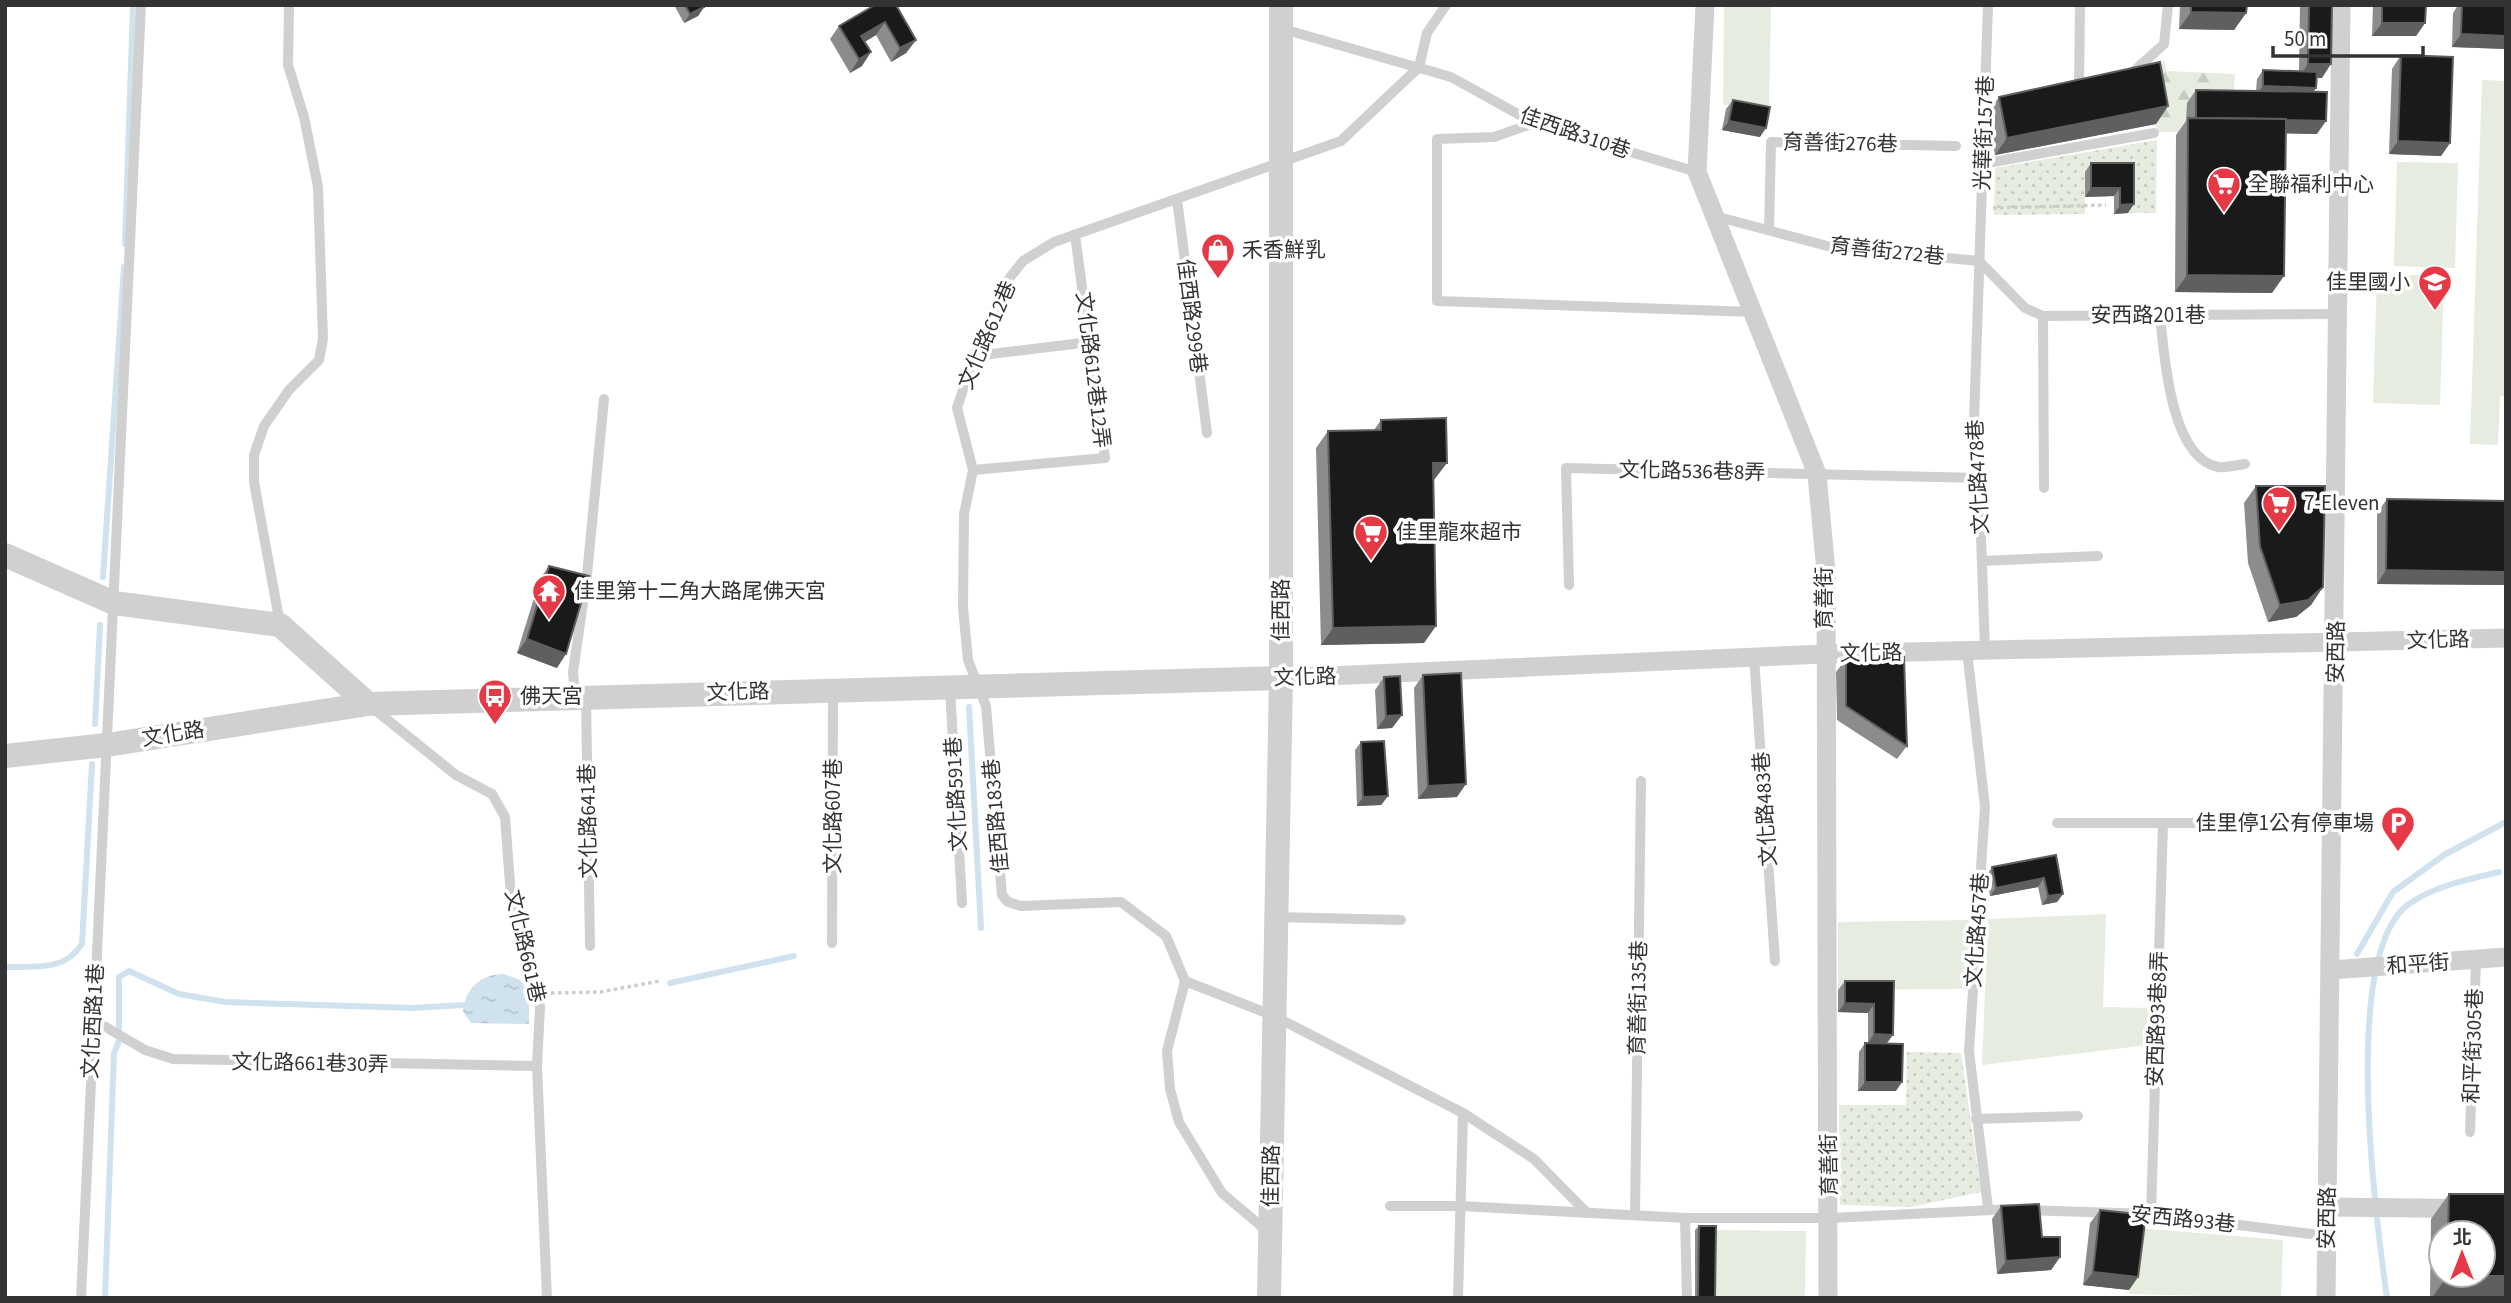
<svg xmlns="http://www.w3.org/2000/svg" width="2511" height="1303" font-family="'Source Sans 3','Noto Sans TC',sans-serif">
  <defs>
    <pattern id="forest-firs" width="22" height="20" patternUnits="userSpaceOnUse" patternTransform="scale(1.75)"><rect width="22" height="20" fill="#e6ecdf"/><path d="M5 1l3.5 6h-7zM16 11l3.5 6h-7z" fill="#c6cbc0"/></pattern>
    <pattern id="park-dots" width="8" height="8" patternUnits="userSpaceOnUse" patternTransform="scale(1.75)"><rect width="8" height="8" fill="#e6ecdf"/><path d="M2 2h.1M6 6h.1" fill="none" stroke="#c6cbc0" stroke-width="1.8" stroke-linecap="round"/></pattern>
    <pattern id="water-ripples" width="26" height="14" patternUnits="userSpaceOnUse" patternTransform="scale(1.75)"><rect width="26" height="14" fill="#cfe2ee"/><path d="M2 4q2-2 4 0t4 0M15 11q2-2 4 0t4 0" fill="none" stroke="#b2c2cd"/></pattern>
  </defs>
  <rect width="100%" height="100%" fill="#fff"/>
  <g fill="#e6ecdf">
    <path d="M1724 5H1771L1769 106 1723 105Z"/>
    <path d="M2482 80 2506 81V398L2500 395 2498 445 2470 444Z"/>
    <path d="M2397 162 2458 163 2455 268 2394 266Z"/>
    <path d="M2377 274 2444 276 2440 405 2373 403Z"/>
    <path d="M2106 914 2103 1007 2150 1008 2148 1045 1982 1065 1988 919Z"/>
    <path d="M1970 920 1965 989 1838 990V922Z"/>
    <path d="M2137 1228 2283 1240 2281 1298 2129 1294Z"/>
    <path d="M1713 1230 1806 1231 1805 1298H1712Z"/>
  </g>
  <path fill="url(#forest-firs)" d="M2165 60 2166 71 2235 74 2233 104 2186 132H2157L2148 80Z"/>
  <g fill="url(#park-dots)">
    <path d="M2157 140 2156 213H2128L2127 172H2085V214L1994 215 1995 168Z"/>
    <path d="M1907 1052 1961 1053 1981 1192 1911 1207 1840 1205 1839 1105H1906Z"/>
  </g>
  <path fill="url(#water-ripples)" d="M504 974 520 980 529 991V1024L471 1023 463 1012C465 989 480 974 504 974Z"/>
  <g fill="none" stroke-linecap="round" stroke-linejoin="round">
    <g stroke="#cfe2ee" stroke-width="6">
      <path d="M125 244 133 5"/>
      <path d="M103 577 124 267"/>
      <path d="M969 707 981 928"/>
      <path d="M95 724 100 625"/>
      <path d="M2357 954 2393 892 2444 855 2506 822"/>
      <path d="M5 967C35 966 64 972 82 944L92 764"/>
      <path d="M670 983 794 956"/>
      <path d="M105 1298 114 1053 119 1041V977L129 971 179 994 225 1002 413 1008 464 1005"/>
      <path d="M2387 1298C2376 1220 2340 953 2409 904 2434 886 2470 879 2499 872"/>
    </g>
    <g stroke="#cdcdcd" stroke-width="3.5" stroke-dasharray="3.5 3.5" stroke-linecap="butt">
      <path d="M1993 208 2106 205"/>
      <path d="M551 993 600 992 660 981"/>
    </g>
    <g stroke="#d0d0d0" stroke-width="10">
      <path d="M1283 29 1451 77 1534 123 1697 172"/>
      <path d="M2134 71 2164 44 2168 5"/>
      <path d="M2079 90 2080 5"/>
      <path d="M1534 123 1494 137 1437 139V301L1753 312"/>
      <path d="M1982 164 2154 133"/>
      <path d="M1177 199 1207 433"/>
      <path d="M1715 216 1831 247 1979 261"/>
      <path d="M1769 230 1771 142 1956 146"/>
      <path d="M1979 261 2025 308 2043 316 2338 314"/>
      <path d="M2160 315C2164 353 2170 458 2218 467 2226 468 2237 465 2245 464"/>
      <path d="M2043 316 2044 488"/>
      <path d="M974 356 1090 342"/>
      <path d="M973 470 1105 458 1075 235"/>
      <path d="M1982 561 2098 556"/>
      <path d="M1569 585 1566 468 1979 478"/>
      <path d="M280 624 254 482V455L264 426 289 390 319 360 323 339 318 187 304 117 288 65 289 5"/>
      <path d="M1985 650 1979 478 1973 451 1988 5"/>
      <path d="M1967 651 1985 807 1969 1051 1988 1208"/>
      <path d="M1754 657 1775 961"/>
      <path d="M950 687 962 903"/>
      <path d="M575 696 573 672 587 575 604 399"/>
      <path d="M586 698 590 946"/>
      <path d="M374 709 456 775 492 794 505 817 512 910 533 974 540 1007 537 1066 547 1298"/>
      <path d="M2057 823H2333"/>
      <path d="M1276 917 1401 920"/>
      <path d="M832 943 833 691"/>
      <path d="M1185 981 1274 1016 1463 1113 1534 1159 1587 1213"/>
      <path d="M92 1019 145 1050 173 1059 537 1066"/>
      <path d="M1976 1119 2078 1116"/>
      <path d="M2470 1132 2476 961"/>
      <path d="M1390 1206H1461L1685 1218H1830L2012 1209"/>
      <path d="M2028 1210 2151 1214 2327 1236"/>
      <path d="M2151 1214 2163 823"/>
      <path d="M1635 1215 1641 781"/>
      <path d="M1685 1218 1687 1298"/>
      <path d="M1267 1231 1222 1193 1179 1122 1170 1089 1167 1051 1185 981 1166 936 1121 902 1021 906 1008 902 1002 895 986 706 968 660 963 607 964 514 973 470 957 408 974 356 1004 285 1023 261 1054 242 1341 141 1419 67 1427 33 1446 5"/>
      <path d="M81 1298 141 5"/>
      <path d="M1458 1298 1463 1113"/>
    </g>
    <g stroke="#d0d0d0" stroke-width="19">
      <path d="M1705 5 1697 172 1817 474 1826 572 1828 1298"/>
      <path d="M1281 678 1825 654 2506 638"/>
      <path d="M2331 970 2506 957"/>
      <path d="M2327 1207 2506 1209"/>
      <path d="M2326 1298 2341 5"/>
    </g>
    <g stroke="#d0d0d0" stroke-width="24">
      <path d="M5 555 114 603 280 625 368 704"/>
      <path d="M5 756 107 745 368 704 1281 678"/>
      <path d="M1269 1298 1281 678V5"/>
    </g>
  </g>
  <g fill="#8c8c8c" fill-rule="evenodd">
    <path d="M674 5H703L704 7 698 16 684 23Z"/>
    <path d="M875 5 916 40 906 53 891 62 876 35 865 42 862 66 850 73 830 39 839 26Z"/>
    <path d="M2180 5H2247L2246 13 2234 30 2179 29Z"/>
    <path d="M2300 5H2332L2322 78H2317L2316 88 2313 92 2317 134 2285 133 2272 293 2175 292 2176 135 2186 121 2187 103 2196 90 2256 91 2257 79 2263 70 2299 71Z"/>
    <path d="M2373 5H2426L2425 23 2416 36H2372Z"/>
    <path d="M2458 5H2506V49L2452 47 2453 13Z"/>
    <path d="M2401 55 2450 143 2441 156 2389 154 2392 69Z"/>
    <path d="M1999 97 2168 106 2156 124 1995 155 1987 114Z"/>
    <path d="M1733 100 1760 137 1722 130 1726 109Z"/>
    <path d="M2091 163H2134L2128 213 2114 214V196L2085 197V172Z"/>
    <path d="M1381 420 1434 480H1433L1424 643 1321 645 1316 448 1328 431 1374 430Z"/>
    <path d="M2256 486 2323 587 2311 605 2296 617 2268 622 2248 563 2244 503Z"/>
    <path d="M2387 499 2506 501V585L2377 584V513Z"/>
    <path d="M549 566 557 668 517 653 540 579Z"/>
    <path d="M1846 659 1907 746 1897 759 1837 720 1836 672Z"/>
    <path d="M1423 675 1457 797 1418 799 1414 688Z"/>
    <path d="M1384 677 1402 715 1392 728 1377 729 1375 690Z"/>
    <path d="M1361 742 1388 796 1381 805 1357 806 1355 750Z"/>
    <path d="M2056 855 2063 894 2057 902 2042 905 2038 887 1990 896 1986 876 1992 867Z"/>
    <path d="M1845 981H1894L1887 1043 1896 1091H1858L1859 1052 1865 1043H1868V1013L1838 1012V990Z"/>
    <path d="M2449 1194H2506V1298H2430L2431 1219ZM2441 1233H2483V1275H2441Z"/>
    <path d="M2001 1206 2042 1237 2060 1257 2051 1270 1997 1274 1992 1219Z"/>
    <path d="M2100 1210 2138 1277 2129 1290 2083 1285 2090 1223Z"/>
    <path d="M1699 1226 1715 1298H1695V1230Z"/>
  </g>
  <g fill="#5f5f5f">
    <path d="M704 7 698 16 684 23 690 14Z"/>
    <path d="M2191 12 2246 13 2234 30 2179 29Z"/>
    <path d="M885 22 876 35 852 49 861 36Z"/>
    <path d="M2382 23H2425L2416 36H2372Z"/>
    <path d="M2461 34 2506 36V49L2452 47Z"/>
    <path d="M916 40 906 53 891 62 900 48Z"/>
    <path d="M871 52 862 66 850 73 859 59Z"/>
    <path d="M2308 64H2331L2322 78 2299 77Z"/>
    <path d="M2263 86 2316 88 2310 97 2256 95Z"/>
    <path d="M2168 106 2156 124 1995 155 2007 138Z"/>
    <path d="M2196 119 2326 121 2317 134 2188 132Z"/>
    <path d="M1729 121 1766 128 1760 137 1722 130Z"/>
    <path d="M2398 141 2450 143 2441 156 2389 154Z"/>
    <path d="M2091 188H2120L2114 196 2085 197Z"/>
    <path d="M2134 204 2128 213 2114 214 2120 205Z"/>
    <path d="M2187 275 2284 276 2272 293 2175 292Z"/>
    <path d="M1433 463H1447L1434 480 1421 481Z"/>
    <path d="M2386 570 2506 572V585L2377 584Z"/>
    <path d="M2323 587 2311 605 2296 617 2268 622 2280 605Z"/>
    <path d="M1436 626 1424 643 1321 645 1333 628Z"/>
    <path d="M527 639 566 654 557 668 517 653Z"/>
    <path d="M1402 715 1392 728 1377 729 1386 716Z"/>
    <path d="M1466 784 1457 797 1418 799 1428 786Z"/>
    <path d="M1388 796 1381 805 1357 806 1363 797Z"/>
    <path d="M2044 878 2038 887 1990 896 1996 888Z"/>
    <path d="M2063 894 2057 902 2042 905 2048 896Z"/>
    <path d="M1845 1003 1874 1004 1868 1013 1838 1012Z"/>
    <path d="M1874 1034 1893 1035 1887 1043H1868Z"/>
    <path d="M1865 1082H1902L1896 1091H1858Z"/>
    <path d="M2060 1257 2051 1270 1997 1274 2006 1261Z"/>
    <path d="M2093 1272 2138 1277 2129 1290 2083 1285Z"/>
    <path d="M2448 1275 2506 1276V1298H2432Z"/>
  </g>
  <g fill="#1a1a1a" stroke="#5f5f5f" stroke-width="2">
    <path d="M685 5H703L704 7 690 14Z"/>
    <path d="M875 5H896L916 40 900 48 885 22 861 36 871 52 859 59 839 26Z"/>
    <path d="M2191 5H2247L2246 13 2191 12Z"/>
    <path d="M2309 5H2332L2331 64H2308Z"/>
    <path d="M2382 5H2426L2425 23H2382Z"/>
    <path d="M2462 5H2506V36L2461 34Z"/>
    <path d="M2401 55 2453 57 2450 143 2398 141Z"/>
    <path d="M2160 62 2168 106 2007 138 1999 97Z"/>
    <path d="M2263 70 2317 72 2316 88 2263 86Z"/>
    <path d="M2196 90 2327 92 2326 121 2286 120V119L2196 118Z"/>
    <path d="M1733 100 1770 107 1766 128 1729 121Z"/>
    <path d="M2188 118 2286 119 2284 276 2187 275Z"/>
    <path d="M2091 163H2134V204L2120 205V188H2091Z"/>
    <path d="M1446 418 1447 463H1433L1436 626 1333 628 1328 431 1381 430V420Z"/>
    <path d="M2256 486H2325L2323 587 2308 600 2280 605 2260 546Z"/>
    <path d="M2387 499 2506 501V572L2386 570Z"/>
    <path d="M549 566 589 576 566 654 527 639Z"/>
    <path d="M1904 657 1907 746 1846 706V659Z"/>
    <path d="M1461 673 1466 784 1428 786 1423 675Z"/>
    <path d="M1400 676 1402 715 1386 716 1384 677Z"/>
    <path d="M1384 741 1388 796 1363 797 1361 742Z"/>
    <path d="M2056 855 2063 894 2048 896 2044 878 1996 888 1992 867Z"/>
    <path d="M1845 981H1894L1893 1035 1874 1034V1004L1845 1003Z"/>
    <path d="M1865 1043 1903 1044 1902 1082H1865Z"/>
    <path d="M2449 1194H2506V1276L2448 1275H2483V1233H2448Z"/>
    <path d="M2039 1204 2042 1237H2060V1257L2006 1261 2001 1206Z"/>
    <path d="M2100 1210 2146 1215 2138 1277 2093 1272Z"/>
    <path d="M1699 1226H1716L1715 1298H1698Z"/>
  </g>
  <defs>
    <g id="supermarket-pin" transform="scale(1.75)"><path d="M0 17L-7.5 6A9.5 9.5 0 1 1 7.5 6Z" fill="#e63946" stroke="#fff"/><path d="M-6-5.5h2.5l.6 2H6L4.5 2H-2.5L-4.4-4H-6ZM-1.5 3.2a1.3 1.3 0 1 0 .1 0ZM3 3.2a1.3 1.3 0 1 0 .1 0Z" fill="#fff"/></g>
    <g id="shop-pin" transform="scale(1.75)"><path d="M0 17L-7.5 6A9.5 9.5 0 1 1 7.5 6Z" fill="#e63946" stroke="#fff"/><path d="M-5-2.5h2.3a2.7 3.5 0 0 1 5.4 0H5L5.5 6h-11ZM-1.5-2.5h3a1.5 2.3 0 0 0-3 0Z" fill="#fff"/></g>
    <g id="school-pin" transform="scale(1.75)"><path d="M0 17L-7.5 6A9.5 9.5 0 1 1 7.5 6Z" fill="#e63946" stroke="#fff"/><path d="M0-5L7-2L0 1L-7-2ZM-4 1L0 2.5L4 1V4Q0 6-4 4Z" fill="#fff"/></g>
    <g id="temple-pin" transform="scale(1.75)"><path d="M0 17L-7.5 6A9.5 9.5 0 1 1 7.5 6Z" fill="#e63946" stroke="#fff"/><path d="M0-6L5-2H3V0L6.5 2.5H4V6H1.5V3h-3V6H-4V2.5H-6.5L-3 0V-2H-5Z" fill="#fff"/></g>
    <g id="bus-pin" transform="scale(1.75)"><path d="M0 17L-7.5 6A9.5 9.5 0 1 1 7.5 6Z" fill="#e63946" stroke="#fff"/><path d="M-5-6H5V4H4V6H2V4H-2V6H-4V4H-5ZM-3.5-4V0h7V-4ZM-3.5 1.2v1.5H-2V1.2ZM2 1.2v1.5H3.5V1.2Z" fill="#fff"/></g>
    <g id="parking-pin" transform="scale(1.75)"><path d="M0 17L-7.5 6A9.5 9.5 0 1 1 7.5 6Z" fill="#e63946" stroke="#fff"/><path d="M-3.5-5.5H1a3.5 3.5 0 0 1 0 7H-1V5.5H-3.5ZM-1-3.4V-.6H.8a1.4 1.4 0 0 0 0-2.8Z" fill="#fff"/></g>
  </defs>
  <g fill-rule="evenodd">
    <use href="#supermarket-pin" x="2224" y="184"/>
    <use href="#shop-pin" x="1218" y="250"/>
    <use href="#school-pin" x="2435" y="282"/>
    <use href="#supermarket-pin" x="2279" y="503"/>
    <use href="#supermarket-pin" x="1371" y="532"/>
    <use href="#temple-pin" x="549" y="591"/>
    <use href="#bus-pin" x="495" y="696"/>
    <use href="#parking-pin" x="2398" y="823"/>
  </g>
  <g text-anchor="middle" stroke-width="7" stroke-linejoin="round" paint-order="stroke">
    <g font-size="21" fill="#333" stroke="#fff">
      <text transform="translate(1575 133) rotate(19)" y="7">佳西路310巷</text>
      <text transform="translate(1984 133) rotate(-88)" y="7">光華街157巷</text>
      <text transform="translate(1840 143) rotate(1)" y="7">育善街276巷</text>
      <text transform="translate(1887 251) rotate(6)" y="7">育善街272巷</text>
      <text x="2148" y="322">安西路201巷</text>
      <text transform="translate(1192 316) rotate(83)" y="7">佳西路299巷</text>
      <text transform="translate(987 335) rotate(-67)" y="7">文化路612巷</text>
      <text transform="translate(1093 370) rotate(83)" y="7">文化路612巷12弄</text>
      <text transform="translate(1692 471) rotate(1)" y="7">文化路536巷8弄</text>
      <text transform="translate(1978 477) rotate(-93)" y="7">文化路478巷</text>
      <text transform="translate(1824 598) rotate(-90)" y="7">育善街</text>
      <text transform="translate(1281 610) rotate(-90)" y="7">佳西路</text>
      <text transform="translate(2438 640) rotate(-2)" y="7">文化路</text>
      <text transform="translate(2336 652) rotate(-89)" y="7">安西路</text>
      <text transform="translate(1871 653) rotate(-1)" y="7">文化路</text>
      <text transform="translate(1305 677) rotate(-2)" y="7">文化路</text>
      <text transform="translate(738 692) rotate(-2)" y="7">文化路</text>
      <text transform="translate(173 734) rotate(-9)" y="7">文化路</text>
      <text transform="translate(956 794) rotate(-93)" y="7">文化路591巷</text>
      <text transform="translate(1765 809) rotate(-94)" y="7">文化路483巷</text>
      <text transform="translate(833 816) rotate(-90)" y="7">文化路607巷</text>
      <text transform="translate(996 816) rotate(-95)" y="7">佳西路183巷</text>
      <text transform="translate(588 821) rotate(-91)" y="7">文化路641巷</text>
      <text transform="translate(1977 930) rotate(-86)" y="7">文化路457巷</text>
      <text transform="translate(525 946) rotate(77)" y="7">文化路661巷</text>
      <text transform="translate(2418 964) rotate(-4)" y="7">和平街</text>
      <text transform="translate(1638 998) rotate(-89)" y="7">育善街135巷</text>
      <text transform="translate(2157 1019) rotate(-88)" y="7">安西路93巷8弄</text>
      <text transform="translate(93 1021) rotate(-87)" y="7">文化西路1巷</text>
      <text transform="translate(2473 1046) rotate(-88)" y="7">和平街305巷</text>
      <text transform="translate(310 1063) rotate(1)" y="7">文化路661巷30弄</text>
      <text transform="translate(1829 1165) rotate(-91)" y="7">育善街</text>
      <text transform="translate(1271 1176) rotate(-89)" y="7">佳西路</text>
      <text transform="translate(2327 1218) rotate(-89)" y="7">安西路</text>
      <text transform="translate(2183 1219) rotate(6)" y="7">安西路93巷</text>
    </g>
    <g font-size="21" fill="#333" stroke="#fff" text-anchor="start">
      <text x="2248" y="191">全聯福利中心</text>
      <text x="1242" y="257">禾香鮮乳</text>
      <text x="2410" y="289" text-anchor="end">佳里國小</text>
      <text x="2304" y="510">7-Eleven</text>
      <text x="1396" y="539">佳里龍來超市</text>
      <text x="574" y="598">佳里第十二角大路尾佛天宮</text>
      <text x="520" y="703">佛天宮</text>
      <text x="2374" y="830" text-anchor="end">佳里停1公有停車場</text>
    </g>
  </g>
  <rect width="2511" height="1303" fill="none" stroke="#333333" stroke-width="14"/>
  <g transform="translate(2462 1254)"><circle r="33" fill="#ffffff" stroke="#adadad" stroke-width="2"/>
  <path d="M0-5L12 26L0 18L-12 26Z" fill="#e63946"/>
  <text y="-10" font-size="19" font-weight="bold" text-anchor="middle" fill="#333333">北</text>
  </g>
  <path d="M2273 46v10h150v-10" fill="none" stroke="#333333" stroke-width="3.5"/>
  <text x="2284" y="46" font-size="21" fill="#333333" stroke="#ffffff" stroke-width="5" paint-order="stroke">50 m</text>
</svg>
